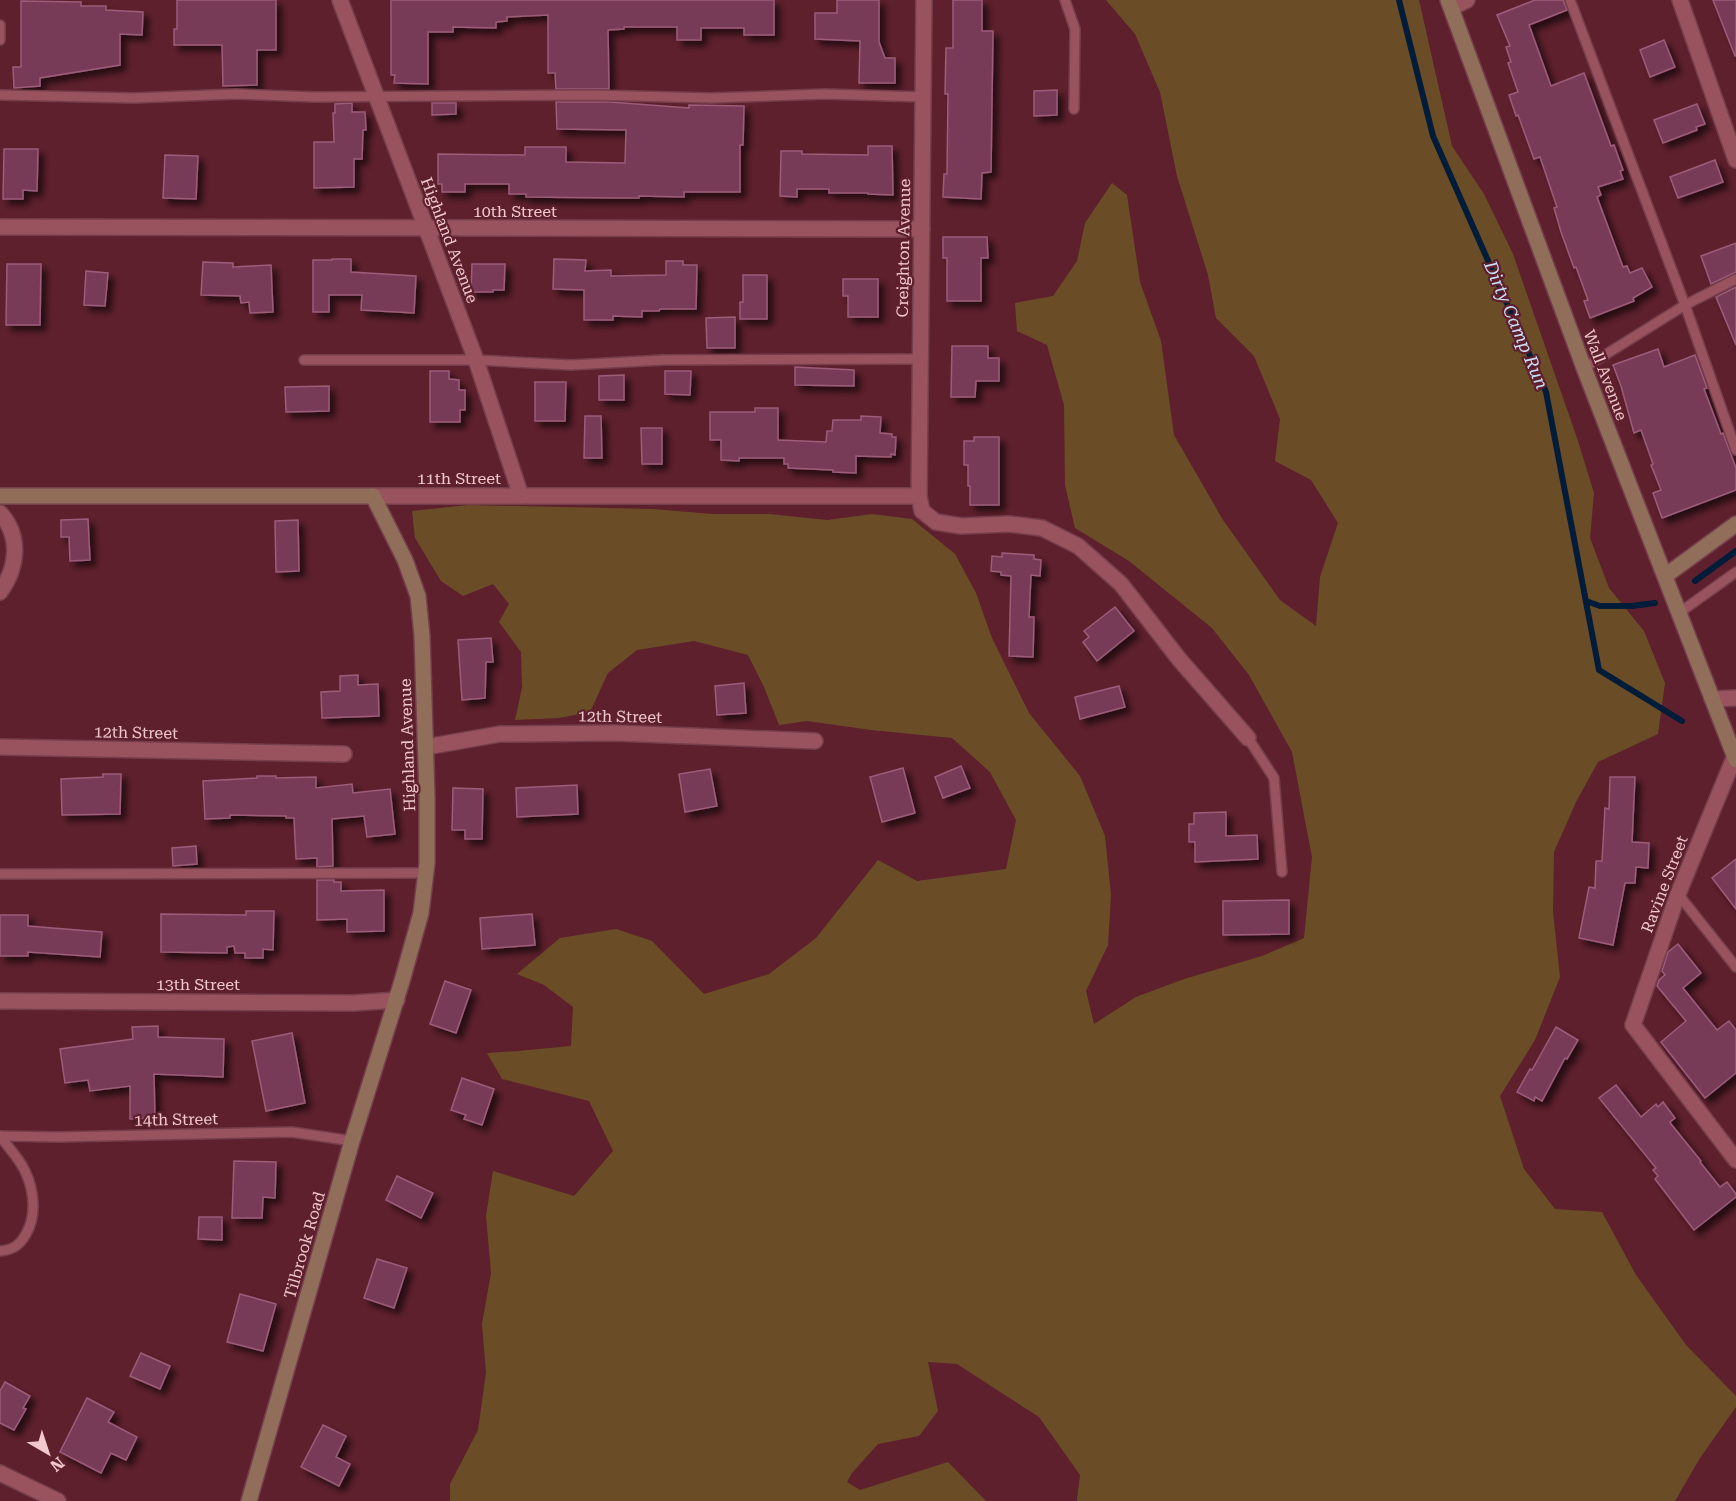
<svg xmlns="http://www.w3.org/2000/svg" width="1736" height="1501" font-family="'Roboto Serif',serif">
  <defs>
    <filter id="shadow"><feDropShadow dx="5.5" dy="5.5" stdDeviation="3" flood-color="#0009"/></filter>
  </defs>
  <rect width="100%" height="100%" fill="#5e202d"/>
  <path fill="#6a4d27" d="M1106 0H1419L1452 146 1484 194 1513 254 1577 438 1594 493 1590 538 1609 588 1644 631 1665 683 1658 734 1598 762 1576 802 1554 852 1553 912 1560 977 1535 1040 1500 1096 1524 1169 1555 1209 1602 1212 1636 1275 1686 1345 1736 1396V1407L1700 1458 1675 1501H1077L1080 1475 1039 1417 957 1364 928 1362 938 1411 919 1436 878 1444 852 1473 847 1482 860 1490 948 1462 986 1501H450V1484L478 1430 486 1373 482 1324 491 1273 486 1216 493 1171 574 1196 613 1151 589 1101 502 1079 487 1053 518 1051 571 1046 573 1007 544 985 517 974 560 938 616 929 652 941 704 994 769 974 816 938 878 860 917 881 1006 869 1016 820 990 772 952 738 871 730 807 721 779 725 764 687 748 655 694 641 637 650 608 673 590 712 559 718 515 720 522 688 521 652 499 622 509 604 493 584 463 596 441 581 415 538 412 511 468 505 563 507 653 509 712 514H769L827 520 872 514 912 519 955 554 976 593 992 638 1029 713 1080 776 1105 836 1111 895 1108 945 1086 991 1094 1024 1136 997 1184 979 1262 956 1304 938 1312 857 1292 752 1249 675 1212 628 1129 561 1075 528 1065 485 1064 405 1047 345 1017 331 1015 303 1053 296 1077 261 1085 223 1112 183 1127 195 1140 282 1161 341 1174 435 1223 520 1280 600 1316 626 1320 577 1338 523 1311 480 1275 461 1280 419 1254 356 1216 318 1208 275 1177 176 1160 92 1135 34Z"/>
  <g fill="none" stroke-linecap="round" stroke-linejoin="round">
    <g stroke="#001c39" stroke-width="6">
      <path d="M1399 0 1433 136 1546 392 1599 670 1682 721"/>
      <path d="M1695 581 1736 551"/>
      <path d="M1586 601 1600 606H1632L1655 603"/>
    </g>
  </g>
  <g fill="#773b58" stroke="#9c5c7a" stroke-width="1.5" filter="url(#shadow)">
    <path d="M177 0H276V50H257V85L223 86 222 45H174V29H177Z"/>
    <path d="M391 0H774V35H744V28H701V40H677V27H624V29L608 30 609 89H556L555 73H548V15L507 17V21L496 22V28L453 27V32H428V84L394 83 395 75H391Z"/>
    <path d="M837 0H879V42L885 58H895V83H859L860 41 815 39V13H837Z"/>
    <path d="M953 0H982V31H993L991 172 982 173 981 199 943 197 944 174H947L948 94H945L946 48H953Z"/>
    <path d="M1535 0H1563L1567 10 1529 25 1551 86 1584 73 1611 146 1614 145 1623 170 1620 171 1623 179 1598 187 1601 195 1597 197 1623 267 1627 266 1630 273 1642 268 1652 287 1633 298 1634 301 1590 318 1584 301 1588 300 1576 267 1574 268 1561 232 1554 208 1557 207 1540 157 1534 159 1518 115 1516 116 1509 95 1518 92 1508 63 1511 62 1506 47 1510 46 1497 15Z"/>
    <path d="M1713 0H1736V55L1735 56Z"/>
    <path d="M21 1 81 2V6H106V10L143 12 142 35 120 34V65L40 78V86L14 88 13 67H21Z"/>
    <path d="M1664 40 1675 67 1650 77 1640 50Z"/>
    <path d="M1057 90V115L1034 116V91Z"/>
    <path d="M556 102H610L689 108V105L744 106 743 145H740V192H684V197L639 196V198H619L526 197V194H509V184H465V192H442V184H438V154L525 155V147H566V162L625 163 626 130 557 129Z"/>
    <path d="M352 103V112H365L366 130H363L362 159H354V187L314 188V142H334L333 113H335V104Z"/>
    <path d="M432 103H456V114L432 115Z"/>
    <path d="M1697 104 1705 124 1696 127 1697 130 1663 143 1654 120Z"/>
    <path d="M868 146H892L893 195 868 194V193H829V189H797V197L780 196 781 151H802V154L868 155Z"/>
    <path d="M4 149H38L37 191 23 190V199H3Z"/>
    <path d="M165 155 198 156 196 199 163 198Z"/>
    <path d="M1715 160 1723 182 1678 198 1670 177Z"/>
    <path d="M943 237H987L988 258H981V301H947V258H943Z"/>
    <path d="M1736 243V272L1711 284 1701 256Z"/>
    <path d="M332 259H351V272L416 276 414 313 361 310 362 295H329V312H313V260H332Z"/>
    <path d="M554 259 586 260 585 271 611 270V276L666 275V261H683V265H697L696 309H660L659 311H642V317L613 316V320H584V290L553 289Z"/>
    <path d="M203 262 233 263V267L271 265 273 312 250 313 249 302 241 303 240 296 201 295Z"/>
    <path d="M7 264H41L40 325H6Z"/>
    <path d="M472 264H505L504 290H493V292H471Z"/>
    <path d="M86 271 108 273 105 306 84 305Z"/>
    <path d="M743 275H767V319H740V302H743Z"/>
    <path d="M843 279H878V317H848V296H843Z"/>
    <path d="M1736 287V345L1716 297Z"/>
    <path d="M735 317V348H707L706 318Z"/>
    <path d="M952 346H988V358H999V381H976L975 397H951Z"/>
    <path d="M1658 349 1664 367 1695 355 1707 388 1704 389 1721 434 1723 433 1736 468V490L1662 518 1653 493 1661 490 1651 465 1653 464 1641 430 1634 433 1621 386 1613 365Z"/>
    <path d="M795 367 854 370V386L795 385Z"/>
    <path d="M430 371H449V379L459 380V390H465V410H460V422H430Z"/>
    <path d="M665 371H691L690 395 665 394Z"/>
    <path d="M624 375V400H599V376Z"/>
    <path d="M535 382H566L565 421H535Z"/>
    <path d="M329 386V411L286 412 285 387Z"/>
    <path d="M755 408H778V440L826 442 827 431H832L833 420H861V416L881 417 880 433 892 434V437H896L895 455 891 454V457L856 456V473L833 472V470L788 468V464H784V458H739V461L721 460V440H710V412H755Z"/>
    <path d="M585 416H601L602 458H584Z"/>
    <path d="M641 428H662V464H642Z"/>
    <path d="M974 437H999V505H970V486H968V465H964V441H974Z"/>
    <path d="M88 519 90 560 70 561 69 537H61V520Z"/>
    <path d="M298 520 299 571 276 572 275 521Z"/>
    <path d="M1002 553 1034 555V559L1041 560 1040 576 1031 575 1029 617H1034L1033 657 1009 656 1011 576 1001 575V572L991 571 992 556 1002 557Z"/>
    <path d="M1115 607 1134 631 1097 661 1083 642 1089 637 1084 631Z"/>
    <path d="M491 638 493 662H486L485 698 462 700 458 640Z"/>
    <path d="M358 675V685L378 684 379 716 322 718 321 692 340 691V676Z"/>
    <path d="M744 683 746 713 717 715 715 686Z"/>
    <path d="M1119 686 1125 707 1080 719 1075 697Z"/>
    <path d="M961 766 970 788 943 798 935 777Z"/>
    <path d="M903 768 915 813 882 822 870 777Z"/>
    <path d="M710 769 717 806 685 812 679 774Z"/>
    <path d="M103 774H121L120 814 62 815 61 779 103 777Z"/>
    <path d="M257 776H276V778L316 777V788L352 784 353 793 390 789 395 834 367 837 364 816 332 819 333 866 317 867V858L296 859 294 818H286V816L230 815V818L205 819 203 781 257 778Z"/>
    <path d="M1610 777H1635L1632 842 1649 843 1648 868 1636 867 1635 883H1625L1613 945 1579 938 1589 887 1595 888 1596 861H1602L1605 808 1609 809Z"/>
    <path d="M577 785 578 814 517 817 516 788Z"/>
    <path d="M453 788 483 789 482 839H465V830H452Z"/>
    <path d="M1226 812V836L1257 835 1258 859 1195 862V842H1189V824H1194V813Z"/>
    <path d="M196 846 197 864 173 866 172 848Z"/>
    <path d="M1736 859V909L1712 878Z"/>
    <path d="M317 880H334V882H341V891L384 890V931L347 932V919L317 920Z"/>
    <path d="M1289 900V934L1223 935V901Z"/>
    <path d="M246 911H274L273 950 263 949V958H245V953H235L234 946 227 947V953L161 952V914L246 915Z"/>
    <path d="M532 914 535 945 482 949 480 918Z"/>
    <path d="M0 915H28V926L102 932 100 957 28 952V956H0Z"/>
    <path d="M1678 944 1701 973 1683 988 1717 1030 1729 1021 1736 1030V1073L1705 1098 1661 1042 1686 1021 1657 986 1659 980 1665 975 1662 971 1668 952Z"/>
    <path d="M445 981 471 990 456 1033 430 1024Z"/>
    <path d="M158 1026V1037L224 1039 223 1077 154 1074 155 1118 130 1119V1086L90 1091 88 1080 65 1083 60 1049 133 1039 132 1027Z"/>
    <path d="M1556 1027 1578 1040 1567 1059 1565 1058 1542 1101 1535 1097 1534 1101 1517 1092 1530 1069 1532 1070Z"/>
    <path d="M292 1033 305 1103 266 1111 252 1041Z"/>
    <path d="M462 1078 494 1089 482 1125 464 1119 466 1115 451 1110Z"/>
    <path d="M1616 1085 1641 1117 1656 1104 1658 1107 1663 1102 1675 1118 1670 1122 1671 1124 1701 1161 1700 1162 1720 1187 1727 1182 1736 1194V1197L1694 1230 1655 1179 1658 1176 1653 1170 1656 1168 1599 1098Z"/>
    <path d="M234 1161 276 1162 275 1198 263 1197 262 1218H232Z"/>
    <path d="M397 1176 433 1193 421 1218 386 1200Z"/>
    <path d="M199 1217H222V1240L198 1239Z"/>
    <path d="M377 1259 407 1268 394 1308 364 1298Z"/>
    <path d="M240 1294 276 1304 263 1351 227 1342Z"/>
    <path d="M141 1353 170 1366 160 1389 130 1376Z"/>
    <path d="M5 1382 30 1396 23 1408 26 1409 14 1430 0 1423V1391Z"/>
    <path d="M87 1398 114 1412 108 1422 137 1437 126 1460 111 1453 101 1473 60 1452Z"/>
    <path d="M323 1425 346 1436 336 1457 350 1464 339 1486 301 1467Z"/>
  </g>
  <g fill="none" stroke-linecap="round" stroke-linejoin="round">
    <g stroke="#753e4c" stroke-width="12">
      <g id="lane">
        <path d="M1065 0 1075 29 1074 109"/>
        <path d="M1570 0 1685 305 1736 450"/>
        <path d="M0 25V40"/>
        <path d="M0 95 134 98 236 94 315 97 593 95 711 98 825 94 923 97"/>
        <path d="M304 360H476L571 365 663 360 920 359"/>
        <path d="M1584 368 1685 305 1736 279"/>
        <path d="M1679 613 1736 572"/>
        <path d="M1248 738 1274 778 1282 872"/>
        <path d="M0 874 426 873"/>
        <path d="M1678 894 1736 967"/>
        <path d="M0 1136 58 1137 292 1132 352 1141"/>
        <path d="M0 1136C8 1147 19 1158 25 1171 34 1190 37 1215 26 1234 20 1245 13 1250 0 1251"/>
      </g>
    </g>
    <g stroke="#753e4c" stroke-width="18">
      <g id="street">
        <path d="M340 0 476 360 521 496"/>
        <path d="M924 0 919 496 922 511 936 522 961 526 1009 524 1042 528 1078 546 1121 584 1179 659 1248 738"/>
        <path d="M1680 0 1736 160"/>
        <path d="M1451 8 1467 0"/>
        <path d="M0 227 922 229"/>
        <path d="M373 496H919"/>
        <path d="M0 513C21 536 18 567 0 592"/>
        <path d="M1712 699 1736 698"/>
        <path d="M0 747 344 754"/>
        <path d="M426 747 500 734 616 733 815 741"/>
        <path d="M1734 758 1678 894 1633 1025 1736 1160"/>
        <path d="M0 1001 353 1003 397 1000"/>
        <path d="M0 1473 58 1501"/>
      </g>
    </g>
    <g stroke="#753e4c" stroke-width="18">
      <g id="secondary">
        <path d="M1448 0 1584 368 1736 760"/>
        <path d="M0 496H373L405 560 418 596 422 636 427 796V863L421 913 402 981 352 1141 249 1501"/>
        <path d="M1665 576 1736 524"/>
      </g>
    </g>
    <use href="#lane" stroke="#98535e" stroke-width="9"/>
    <use href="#street" stroke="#98535e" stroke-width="15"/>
    <use href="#secondary" stroke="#906e5a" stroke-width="15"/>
  </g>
  <g text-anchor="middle" stroke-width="4.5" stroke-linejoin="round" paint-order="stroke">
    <g font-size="16" fill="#f0c8cd" stroke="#5e202d">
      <text x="515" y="217">10th Street</text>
      <text transform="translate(450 240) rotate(69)" y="6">Highland Avenue</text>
      <text transform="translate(903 248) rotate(-89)" y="6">Creighton Avenue</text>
      <text transform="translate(1606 375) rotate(69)" y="6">Wall Avenue</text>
      <text x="459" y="484">11th Street</text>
      <text transform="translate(620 716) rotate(1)" y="6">12th Street</text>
      <text transform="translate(136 732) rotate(1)" y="6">12th Street</text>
      <text transform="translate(407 745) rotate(-92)" y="6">Highland Avenue</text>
      <text transform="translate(1664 884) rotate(-69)" y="6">Ravine Street</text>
      <text x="198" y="990">13th Street</text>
      <text transform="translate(176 1119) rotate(-1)" y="6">14th Street</text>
      <text transform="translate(304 1245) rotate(-74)" y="6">Tilbrook Road</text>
    </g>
    <g font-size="18" font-style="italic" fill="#cadff7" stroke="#5e202d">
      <text transform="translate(1516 325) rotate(67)" y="6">Dirty Camp Run</text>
    </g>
  </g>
  <g transform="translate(48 1453) rotate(141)" stroke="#5e202d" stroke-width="4.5" paint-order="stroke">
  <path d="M0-4.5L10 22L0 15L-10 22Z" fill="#f0c8cd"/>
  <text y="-9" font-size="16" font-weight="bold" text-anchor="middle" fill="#f0c8cd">N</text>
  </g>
</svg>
